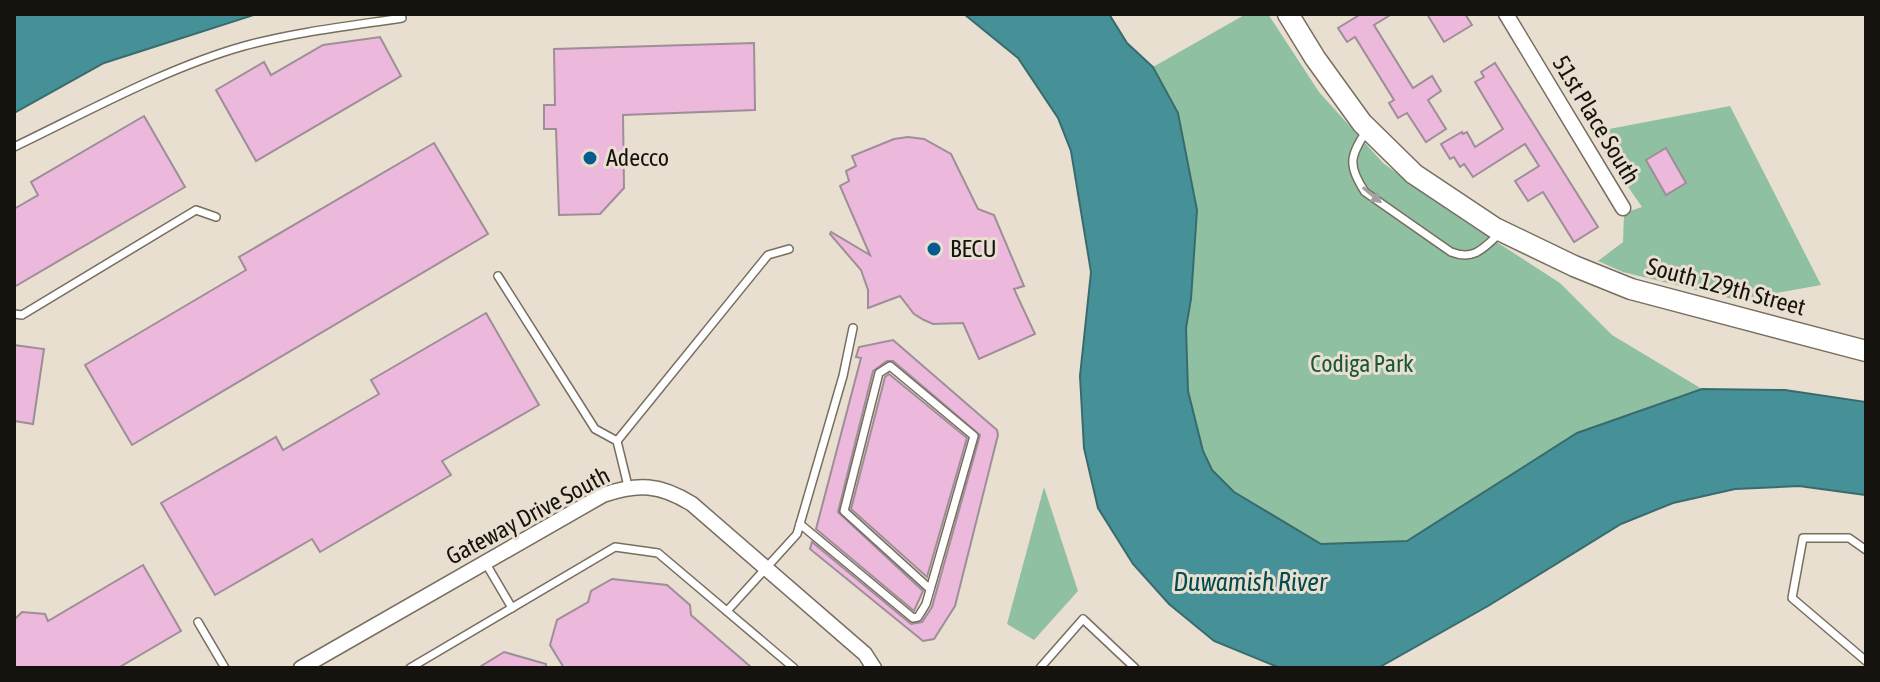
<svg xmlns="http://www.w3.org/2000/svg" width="1880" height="682" font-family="'Asap Condensed',sans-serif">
  <rect width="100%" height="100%" fill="#e9dfd0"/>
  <g fill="#8fc0a1">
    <path d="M1246 14H1268L1319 92 1383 163 1461 219 1560 283 1612 335 1702 389 1577 433 1407 541 1321 544 1234 492 1212 470 1203 451 1188 391 1186 328 1191 299 1178 113 1153 67Z"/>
    <path d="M1730 106 1821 285 1737 300 1623 272 1598 261 1623 242 1624 213 1642 207 1604 152 1609 129Z"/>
    <path d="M1044 487 1078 591 1034 640 1007 624Z"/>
  </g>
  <g fill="#469197" stroke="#386b6e" stroke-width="2">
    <path d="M14 14H257L104 63 14 113Z"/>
    <path d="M964 14H1109L1127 43 1153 67 1178 113 1197 210 1191 299 1186 328 1188 391 1203 451 1212 470 1234 492 1321 544 1407 541 1577 433 1702 389 1785 390 1866 402V495L1799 486 1735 489 1673 503 1621 524 1488 606 1378 668H1280L1214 641 1169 604 1133 564 1098 508 1084 448 1080 376 1091 272 1071 151 1058 118 1018 58Z"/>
  </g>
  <g fill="#ecb8db" stroke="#9e8e98" stroke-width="2">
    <path d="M1361 14H1392L1374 25 1413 88 1432 76 1441 91 1428 100 1446 129 1426 142 1407 113 1398 118 1389 103 1394 100 1355 37 1347 42 1338 28Z"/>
    <path d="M1427 14H1465L1472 25 1444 42Z"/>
    <path d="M380 37 401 76 256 161 216 90 264 62 271 75 323 45Z"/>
    <path d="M754 43 755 110 623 115 624 188 600 214 559 215 556 129H544V105H555L554 49Z"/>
    <path d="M1495 63 1598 227 1574 242 1543 192 1528 201 1515 181 1539 166 1525 144 1473 177 1464 164 1460 167 1454 157 1450 159 1441 144 1462 132 1463 134 1467 132 1475 147 1503 129 1475 82 1484 77 1481 72Z"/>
    <path d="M144 116 185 187 14 287V209L38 195 31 182Z"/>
    <path d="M908 137 924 139 951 154 978 209 994 215 1024 286 1014 289 1035 334 979 359 963 323 933 324 924 320 914 314 900 296 868 308V290L861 270 830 234 831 232 870 255 840 186 849 181 846 171 856 166 852 156 894 139Z"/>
    <path d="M434 143 488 234 132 445 85 365 246 270 239 257Z"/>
    <path d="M1666 148 1686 183 1666 195 1646 160Z"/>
    <path d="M486 313 539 405 442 461 451 475 320 552 312 539 215 595 161 503 276 437 283 450 379 394 371 380Z"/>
    <path d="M893 340 997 430 998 435 955 606 934 639 923 641 810 549 812 542 911 624 922 622 932 607 980 435 893 361H887L873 371 838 512 923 591 914 611 816 529 861 358 856 357 859 347Z"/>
    <path d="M14 345 44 349 33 424 14 421Z"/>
    <path d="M889 374 967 438 927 577 851 509 885 377Z"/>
    <path d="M143 565 181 631 118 668H14V620L22 612 45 614 48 621Z"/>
    <path d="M612 579 667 585 690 605 691 615 752 668H564L550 645 557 620 588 602 591 591Z"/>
    <path d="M504 652 546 664V668H478Z"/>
  </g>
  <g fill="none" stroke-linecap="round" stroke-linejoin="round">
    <g stroke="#776e60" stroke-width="10">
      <g id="lane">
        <path d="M1367 130C1350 156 1347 165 1365 192L1451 252C1474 261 1484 248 1500 233"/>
        <path d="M14 147C87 112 166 68 244 46 296 32 349 26 402 18"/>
        <path d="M498 276 595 429 617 441 628 486"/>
        <path d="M14 314 22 315 196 210 216 217"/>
        <path d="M617 441 768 255 789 249"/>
        <path d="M800 524 913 618 918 617 926 604 974 436 890 366 879 373 844 511 930 589"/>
        <path d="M1866 550 1849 538H1803L1792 598 1866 661"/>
        <path d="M485 562 512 608"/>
        <path d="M727 611 797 534 843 376 853 328"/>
        <path d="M198 622 225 668"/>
        <path d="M410 668 615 547 658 553 794 668"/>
        <path d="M1040 668 1083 619 1135 668"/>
      </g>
    </g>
    <g stroke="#776e60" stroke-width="17">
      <g id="street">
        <path d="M1506 14 1623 208"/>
        <path d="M301 668 603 495C638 483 660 484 692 504L865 654 874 668"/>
      </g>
    </g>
    <g stroke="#776e60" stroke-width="23">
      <path id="secondary" d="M1288 14 1315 58 1362 123 1414 174 1495 228 1574 266 1631 289 1866 351"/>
    </g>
    <use href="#lane" stroke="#fff" stroke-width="7"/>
    <use href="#street" stroke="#fff" stroke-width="14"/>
    <use href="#secondary" stroke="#fff" stroke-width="20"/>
  </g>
  <defs><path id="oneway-solid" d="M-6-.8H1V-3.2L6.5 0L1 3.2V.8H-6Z" transform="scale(2)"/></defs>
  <use fill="#a2a09e" href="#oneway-solid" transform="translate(1372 195) rotate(40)"/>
  <g fill="#075c8e" stroke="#e9dfd0" stroke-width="3">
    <circle cx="590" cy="158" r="8"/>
    <circle cx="934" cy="249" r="8"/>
  </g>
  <g text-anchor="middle" stroke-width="6" stroke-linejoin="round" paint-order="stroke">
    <g font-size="24" fill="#16120d" stroke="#e9dfd0">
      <text transform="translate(1596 120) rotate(59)" y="8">51st Place South</text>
      <text transform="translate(1726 287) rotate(15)" y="8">South 129th Street</text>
      <text transform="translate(528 516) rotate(-28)" y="8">Gateway Drive South</text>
    </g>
    <g font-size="24" fill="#16120d" stroke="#e9dfd0" text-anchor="start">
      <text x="606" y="166">Adecco</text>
      <text x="950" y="257">BECU</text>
    </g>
    <g font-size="24" fill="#195737" stroke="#e9dfd0">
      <text x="1362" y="372">Codiga Park</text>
    </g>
    <g font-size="26" font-style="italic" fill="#044b50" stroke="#e9dfd0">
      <text x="1250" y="591">Duwamish River</text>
    </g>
  </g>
  <rect width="1880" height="682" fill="none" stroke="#16120d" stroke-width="32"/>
</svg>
